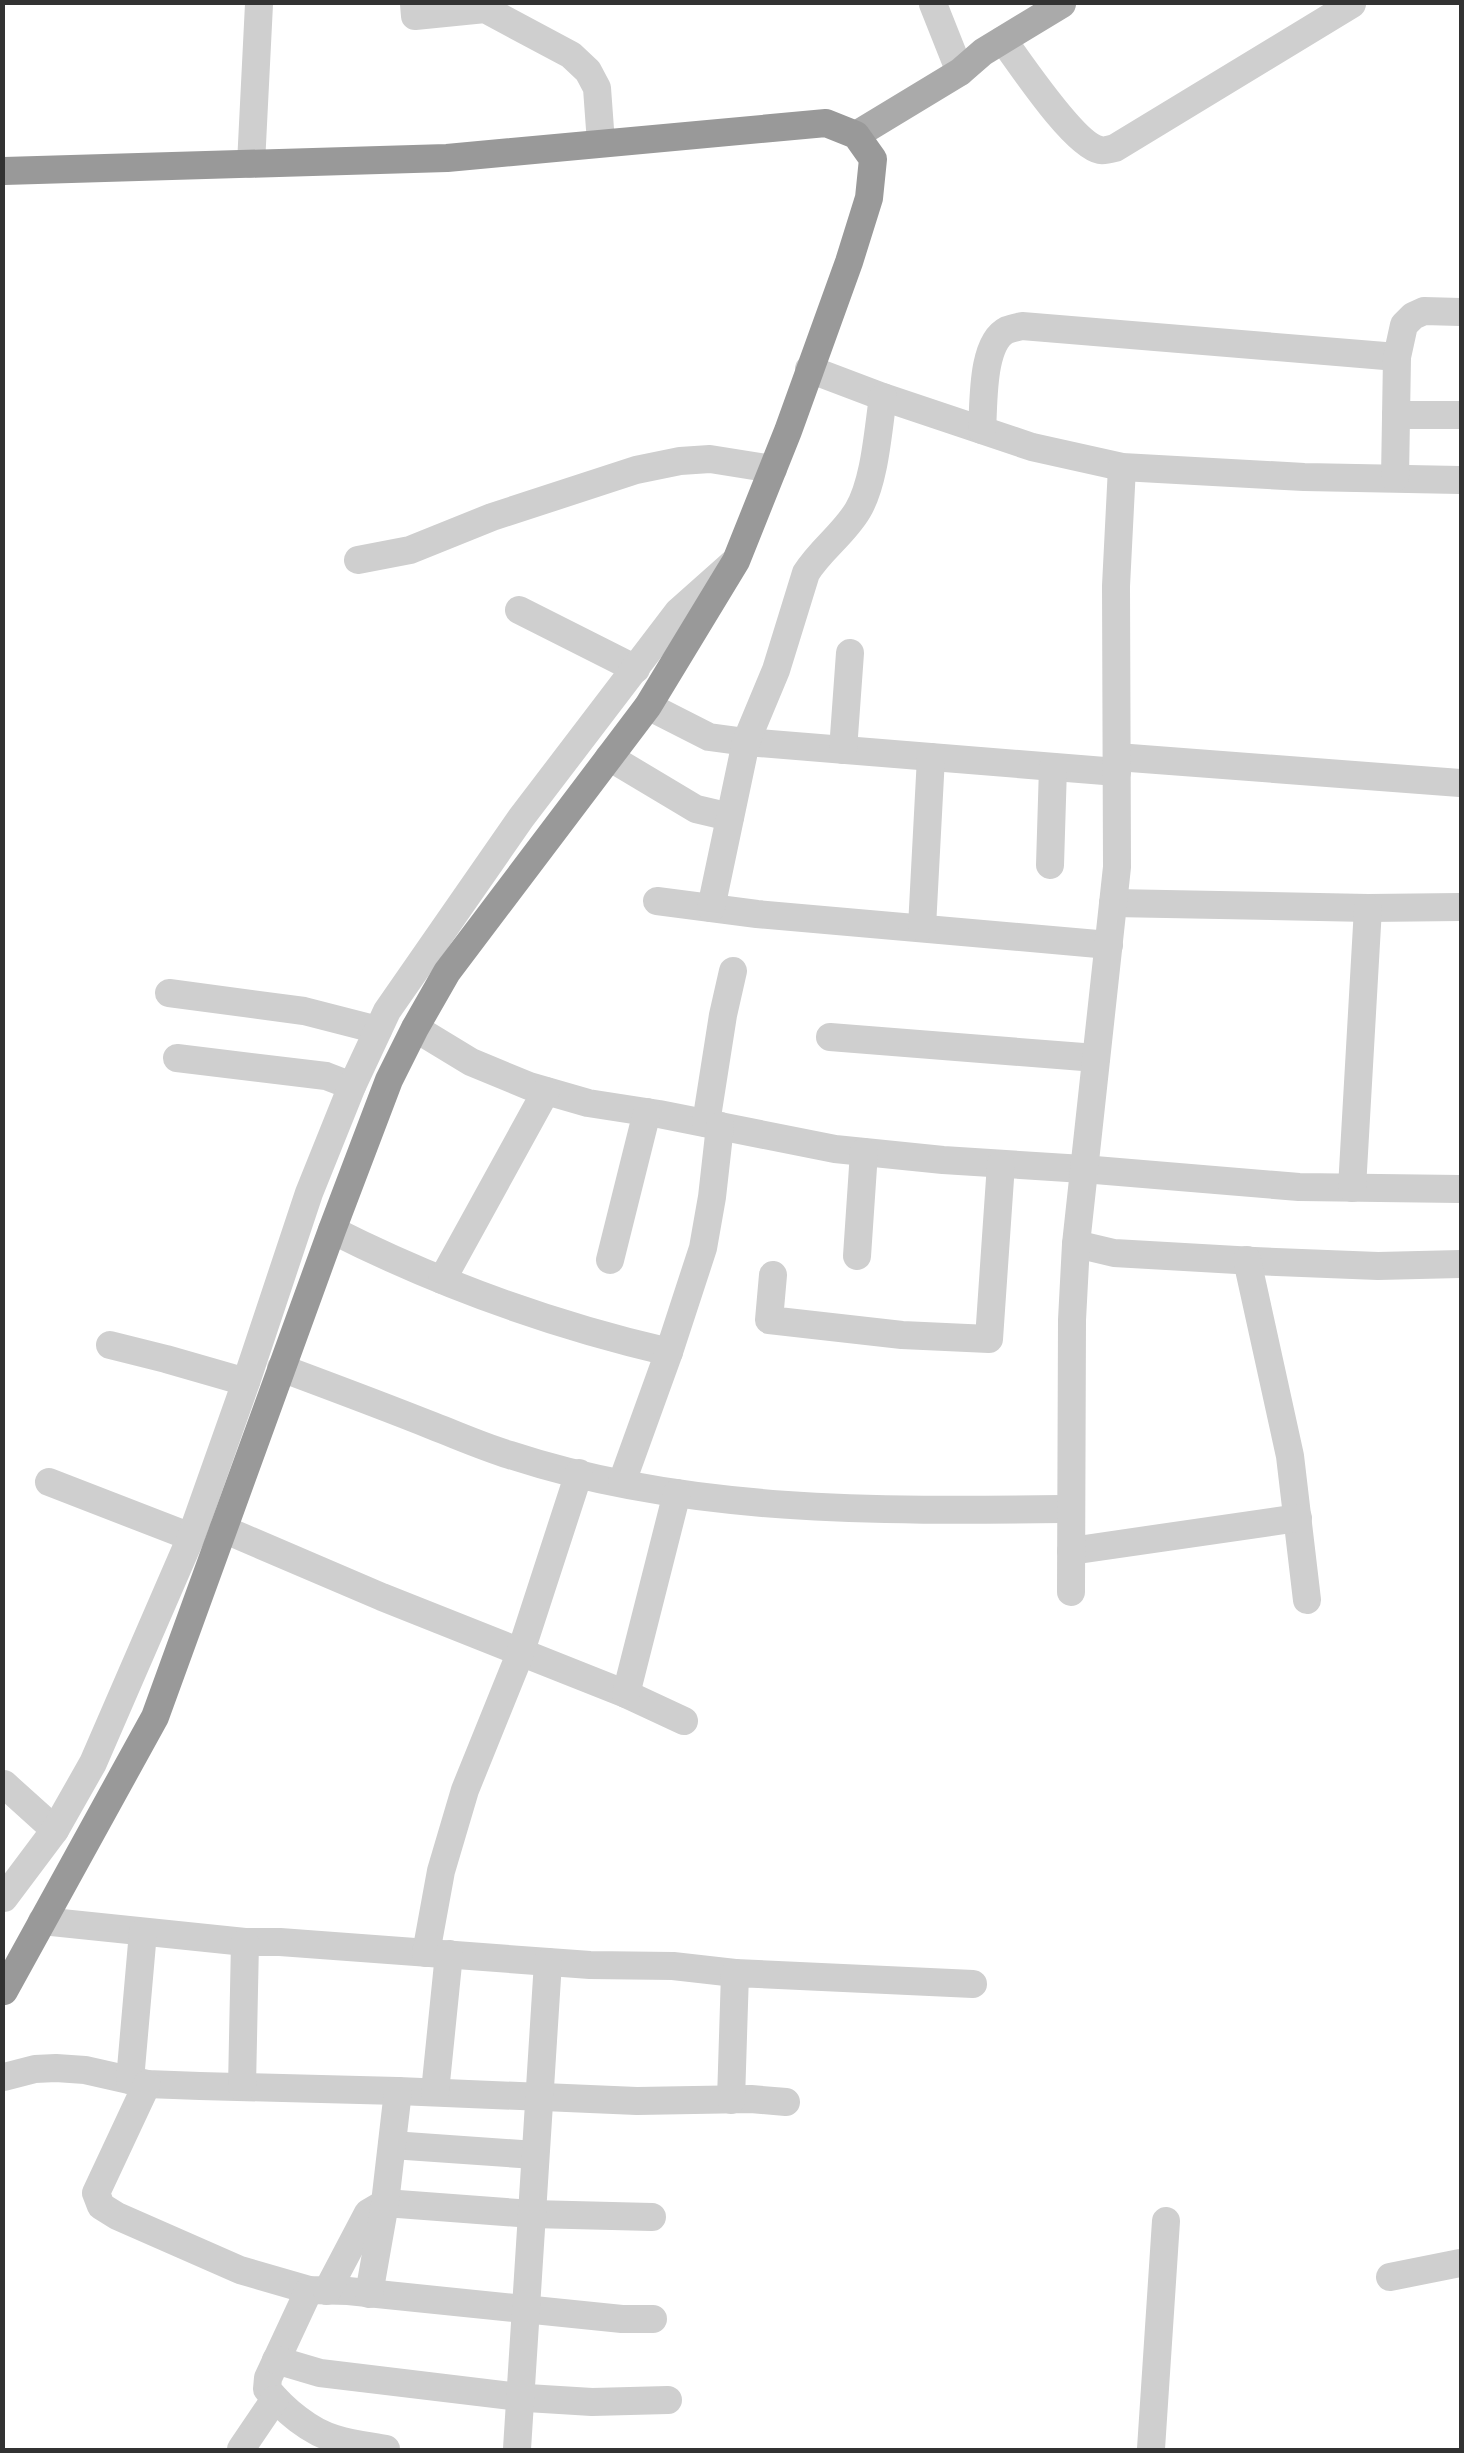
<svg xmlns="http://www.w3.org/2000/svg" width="1464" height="2453" font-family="'Sofia Sans Condensed',sans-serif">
  <rect width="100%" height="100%" fill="#fff"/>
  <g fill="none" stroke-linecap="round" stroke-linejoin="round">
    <g stroke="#cfcfcf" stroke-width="28">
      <path d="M414 4 415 16 485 9 571 55 588 71 597 88 601 143"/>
      <path d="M933 4 960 72"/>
      <path d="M1003 40C1020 63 1074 145 1100 150 1104 151 1111 149 1115 148L1352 4"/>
      <path d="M251 164 259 4"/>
      <path d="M809 369 883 397 1032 447 1122 467 1304 477 1460 480"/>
      <path d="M1396 415H1460"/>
      <path d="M982 430C984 404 981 343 1007 330 1012 328 1018 327 1022 326L1397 357"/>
      <path d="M1395 478 1397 357 1404 325 1413 316 1424 311 1460 312"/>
      <path d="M358 560 410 550 492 517 636 470 680 461 710 459 773 469"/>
      <path d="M519 610 636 669"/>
      <path d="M648 706 709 737 746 742 1117 772"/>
      <path d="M843 750 850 653"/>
      <path d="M609 757 696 809 730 817"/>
      <path d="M1117 757 1460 783"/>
      <path d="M1050 865 1053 767"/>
      <path d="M657 901 757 914 1109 945"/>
      <path d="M1113 903 1368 908 1460 907"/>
      <path d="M711 908 746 742 776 670 806 573C821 549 844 534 858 510 875 481 878 430 883 397"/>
      <path d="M922 927 931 757"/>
      <path d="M169 993 304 1011 378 1030"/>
      <path d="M415 1028 471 1062 529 1086 588 1103 659 1114 835 1149 943 1160 1083 1169 1299 1187 1460 1189"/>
      <path d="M830 1037 1096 1058"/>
      <path d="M177 1058 326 1076 352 1086"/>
      <path d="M706 1123 723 1015 733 971"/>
      <path d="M1352 1188 1368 908"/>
      <path d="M332 1230C439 1284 553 1325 669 1352"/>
      <path d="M1076 1244 1114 1253 1254 1261 1378 1266 1460 1264"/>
      <path d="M857 1256 864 1152"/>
      <path d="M610 1260 647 1112"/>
      <path d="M1247 1260 1290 1456 1307 1600"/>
      <path d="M773 1275 769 1320 902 1335 989 1339 1001 1164"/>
      <path d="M442 1280 546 1091"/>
      <path d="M110 1345 166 1359 246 1382"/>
      <path d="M281 1368C332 1387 383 1406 433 1426 459 1436 484 1447 510 1455 689 1514 884 1511 1071 1509"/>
      <path d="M49 1482 191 1537"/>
      <path d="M622 1482 669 1352 703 1248 712 1197 720 1126"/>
      <path d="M223 1529 382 1597 626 1694 684 1721"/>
      <path d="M1071 1551 1298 1518"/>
      <path d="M1071 1592 1072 1320 1076 1244 1117 867 1116 586 1122 467"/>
      <path d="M626 1694 677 1493"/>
      <path d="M4 1784 55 1830"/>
      <path d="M4 1898 55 1830 93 1763 191 1537 246 1382 309 1193 352 1086 387 1011 521 818 678 612 732 564"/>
      <path d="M42 1921 245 1942H280L590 1965 673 1966 735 1973"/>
      <path d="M426 1953 441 1871 465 1790 520 1654 579 1473"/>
      <path d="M4 2077 35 2069 56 2068 85 2070 147 2084 200 2086 398 2091 637 2101 751 2099 786 2102"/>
      <path d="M130 2080 143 1932"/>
      <path d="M147 2084 96 2193 101 2206 117 2216 240 2270 309 2290 348 2291 622 2319H653"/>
      <path d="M242 2087 245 1942"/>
      <path d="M435 2092 449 1954"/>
      <path d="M731 2100 735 1973 973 1984"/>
      <path d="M392 2145 535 2155"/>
      <path d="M1390 2277 1460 2263"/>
      <path d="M309 2290 268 2378 267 2389C283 2409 311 2433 336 2439 352 2444 370 2446 386 2449"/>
      <path d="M327 2291 368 2213 385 2203 532 2214 652 2217"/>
      <path d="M369 2294 385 2203 398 2091"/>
      <path d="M276 2360 320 2373 527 2398 592 2402 668 2400"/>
      <path d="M241 2449 275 2399"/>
      <path d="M517 2449 548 1962"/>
      <path d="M1151 2449 1166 2221"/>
    </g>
    <path stroke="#aaa" stroke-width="28" d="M856 135 960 72 983 52 1062 4"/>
    <path stroke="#999" stroke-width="28" d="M4 171 447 158 826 123 856 135 873 159 869 198 849 262 788 431 736 561 648 706 447 972 415 1028 389 1080 332 1230 155 1717 4 1991"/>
  </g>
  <rect width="1464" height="2453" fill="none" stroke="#323232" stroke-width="10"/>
</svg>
